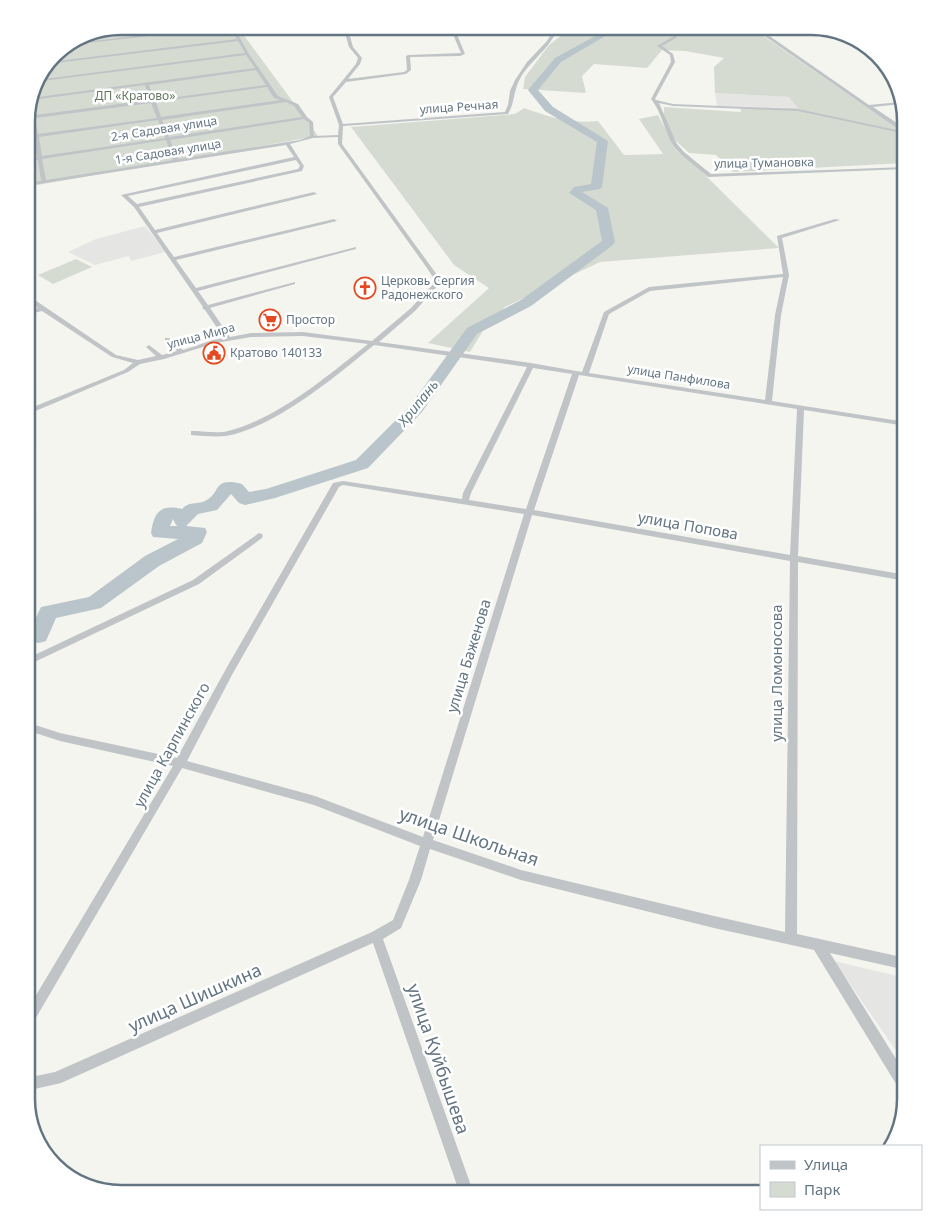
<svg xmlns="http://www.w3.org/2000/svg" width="932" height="1220" font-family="'Noto Sans',sans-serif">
  <rect width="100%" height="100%" fill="#f5f5f0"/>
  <g fill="#e5e6e4">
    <path d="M715 93 789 97 799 108 717 106Z"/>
    <path d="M145 226 165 252 131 261 129 256 95 265 68 252 96 239Z"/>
    <path d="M834 961 906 978V1065Z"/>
  </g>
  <g fill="#d6dbd2">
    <path d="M121 26H237L318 136 26 187V115L36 79 58 50Z"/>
    <path d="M565 26H749L906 134V163L733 172 716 155 689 153 676 141 664 117V107L741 112 740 107 798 108 789 97 715 93 714 67 724 58 685 51 662 50 647 68 594 64 582 76 586 93 523 89 525 77 549 45 567 31Z"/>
    <path d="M524 108C549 117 572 124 598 121L624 155 663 154 639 119 658 115 677 151 695 163 707 177 779 248 600 262 505 307 484 329 470 352 428 343 489 288 454 265 351 127 515 114Z"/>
    <path d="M76 259 92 267 53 284 38 275Z"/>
  </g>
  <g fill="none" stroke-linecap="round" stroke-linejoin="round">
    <path fill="#b9c5ca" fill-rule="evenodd" d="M588 26H598L607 35 561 62 538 90 553 107 608 141 602 187 600 189 582 192 608 208 615 242 613 245 531 306 477 334 422 412 368 468 275 498 245 505 239 503 231 494 217 510 198 514 186 526 205 528 207 532 202 543 159 566 101 608 56 618 46 641 39 643 26 641V625L32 626 41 607 89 597 145 556 178 539 153 537 151 533C154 512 160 504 182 509 189 501 196 505 205 501 221 494 212 476 242 484L249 492 266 489 356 460 410 406 467 328 521 300 602 241 596 210 569 193 574 187 591 184 597 142 545 111 528 90 555 58 597 35ZM173 519 176 525 178 526H170Z"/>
    <g fill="#c0c4c7" fill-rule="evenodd">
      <path d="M218 26H233L249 54 278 96 298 104 307 117 313 122 314 136 338 135 339 125 329 97 356 64 358 58 349 47 343 26H347L353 47 362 58 360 64 348 79 404 72 407 70 406 56 408 55 461 53 452 32 446 26H450L456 32 465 54 460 56 410 57 411 70 406 74 346 82 333 97 343 124 505 112 508 105 510 91 515 80 527 62 547 41 553 31 554 26H558C554 45 531 60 521 77 513 90 515 103 508 114L343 126 342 144 440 279V283L415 311 379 342 531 363 582 372 604 312 649 287 783 274 777 236 835 219 840 220 782 238 789 275 781 315 772 401 906 422V426L804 410 798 556 906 575V581L798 562 797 934 906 958V970L830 953 906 1075V1093L901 1092 814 950 714 928 521 880 430 849 421 880 401 928 383 939 474 1194H460L373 943 61 1083 26 1091V1078L55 1072 372 932 393 920 409 880 420 846 314 805 182 768 30 1028 26 1030V1012L173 766 60 741 26 730V722L60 733 177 758 227 667 333 483 343 481 462 499 463 493 527 367 374 345C336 376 276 427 226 436 215 437 202 436 191 435V431H194C205 431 217 434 228 431 279 418 327 376 368 344L303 336 251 337 216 343 164 359 140 364 128 372 26 415V410L124 370 133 363 112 357 42 311 26 315V311L38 308 26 299V294L116 355 138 360 156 356 146 347 149 345 162 355 177 351 165 340V338H169L183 350 213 340 224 338 205 310 202 308 203 307 134 207 121 195 294 157 286 145 26 186V183L41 181 38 160 26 161V158L37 157 34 140H26V138L34 137 31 119H26V117L31 116 29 106 31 98 255 68 246 55 35 82 36 80 245 53 238 41 48 64 49 62 237 39 230 27 70 45 76 43ZM256 70 266 85 155 100 149 85ZM145 85 150 100 35 115 32 100ZM267 87 274 98 281 100 161 117 156 102ZM286 102 294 106 302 117 169 137 162 120ZM151 103 157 118 38 134 35 118ZM304 119 309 123 310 136 300 140 178 159 170 140ZM158 120 165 138 42 156 39 137ZM338 137V144L427 268 434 279V283L411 308 372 341 303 332 251 333 230 337 210 308 295 284V282L208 305 198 291 356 249V247L196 288 176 260 337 221 334 219 174 257 157 233 317 194 314 192 155 230 139 207 302 171 304 166 290 144 313 138ZM166 140 173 160 46 180 42 159ZM296 160 300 166 298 169 137 204 128 196ZM783 277 775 315 765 400 589 373 609 314 650 291ZM533 368 572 374 526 509 469 500 471 493ZM579 375 797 409 790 555 534 510ZM343 485 524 514 423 837 315 796 187 761 233 673 339 487ZM532 515 790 561 785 932 714 916 521 870 433 840Z"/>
      <path d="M679 26H683L676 38 662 46 673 54 675 62 655 99 656 100 673 104 798 109 901 131 750 26H755L869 105 900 102 901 104 873 107 906 129V134L798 111 673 106 659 103 677 144 684 152 711 174 906 167V169L708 177C697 166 682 158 673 145 664 131 662 112 651 99L671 62 670 55 657 46 674 36Z"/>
      <path d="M259 533 262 534 263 536 262 538 199 584 26 666V659L193 580Z"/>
    </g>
  </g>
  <defs>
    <g id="church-ring" transform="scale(1.125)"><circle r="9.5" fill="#fff" stroke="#e34a22" stroke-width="1.5"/><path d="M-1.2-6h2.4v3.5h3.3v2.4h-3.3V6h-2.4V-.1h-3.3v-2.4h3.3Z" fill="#e34a22"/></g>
    <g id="supermarket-ring" transform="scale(1.125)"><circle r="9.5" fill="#fff" stroke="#e34a22" stroke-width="1.5"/><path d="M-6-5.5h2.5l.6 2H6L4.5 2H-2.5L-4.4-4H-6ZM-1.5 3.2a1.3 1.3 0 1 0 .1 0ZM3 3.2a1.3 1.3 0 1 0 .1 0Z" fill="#e34a22"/></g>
    <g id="civic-ring" transform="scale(1.125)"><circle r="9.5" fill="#fff" stroke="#e34a22" stroke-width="1.5"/><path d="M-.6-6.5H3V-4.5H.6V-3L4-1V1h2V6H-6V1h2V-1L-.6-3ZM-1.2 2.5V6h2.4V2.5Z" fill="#e34a22"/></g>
  </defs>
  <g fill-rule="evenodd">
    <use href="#church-ring" x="365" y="288"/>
    <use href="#supermarket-ring" x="270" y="320"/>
    <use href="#civic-ring" x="214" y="353"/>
  </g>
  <g text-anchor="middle" stroke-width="5" stroke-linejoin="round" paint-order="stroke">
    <g font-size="12" fill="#677962" stroke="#fff">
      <text x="135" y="100">ДП «Кратово»</text>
    </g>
    <g font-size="12" fill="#637582" stroke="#fff">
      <text transform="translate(459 107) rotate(-4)" y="4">улица Речная</text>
      <text transform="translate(164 129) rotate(-9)" y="4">2-я Садовая улица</text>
      <text transform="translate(168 152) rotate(-9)" y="4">1-я Садовая улица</text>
      <text transform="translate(764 163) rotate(-1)" y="4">улица Тумановка</text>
      <text transform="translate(201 336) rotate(-15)" y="4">улица Мира</text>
      <text transform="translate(679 377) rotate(9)" y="4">улица Панфилова</text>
    </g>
    <g font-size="12" fill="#637582" stroke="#fff" text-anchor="start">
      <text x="381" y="285">Церковь Сергия<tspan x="381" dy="14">Радонежского</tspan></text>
      <text x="286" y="324">Простор</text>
      <text x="230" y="357">Кратово 140133</text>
    </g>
    <g font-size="14" font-style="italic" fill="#5f777f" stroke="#fff">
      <text transform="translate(418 403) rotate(-51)" y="5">Хрипань</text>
    </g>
    <g font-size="15" fill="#637582" stroke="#fff">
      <text transform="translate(688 526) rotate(10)" y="5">улица Попова</text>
      <text transform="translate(469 656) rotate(-73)" y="5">улица Баженова</text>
      <text transform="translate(777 673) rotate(-90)" y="5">улица Ломоносова</text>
      <text transform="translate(172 745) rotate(-61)" y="5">улица Карпинского</text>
    </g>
    <g font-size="18" fill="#637582" stroke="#fff">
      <text transform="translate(469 837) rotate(19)" y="6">улица Школьная</text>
      <text transform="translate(195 998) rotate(-24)" y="6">улица Шишкина</text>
      <text transform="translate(438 1059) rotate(71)" y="6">улица Куйбышева</text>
    </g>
  </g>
  <path d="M0 0H932V1220H0ZM121 35H811A86 86 0 0 1 897 121V1099A86 86 0 0 1 811 1185H121A86 86 0 0 1 35 1099V121A86 86 0 0 1 121 35Z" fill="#fff" fill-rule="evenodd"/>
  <path fill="none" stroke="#637582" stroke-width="2.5" d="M121 35H811A86 86 0 0 1 897 121V1099A86 86 0 0 1 811 1185H121A86 86 0 0 1 35 1099V121A86 86 0 0 1 121 35Z"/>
  <rect x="760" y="1145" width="162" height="65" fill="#ffffff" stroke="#c1c8cd"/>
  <rect x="770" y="1161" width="25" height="8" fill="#c0c4c7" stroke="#c1c8cd"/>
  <text x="804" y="1170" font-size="15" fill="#637582">Улица</text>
  <rect x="770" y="1182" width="25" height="15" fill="#d6dbd2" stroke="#c1c8cd"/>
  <text x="804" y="1195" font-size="15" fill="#637582">Парк</text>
</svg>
